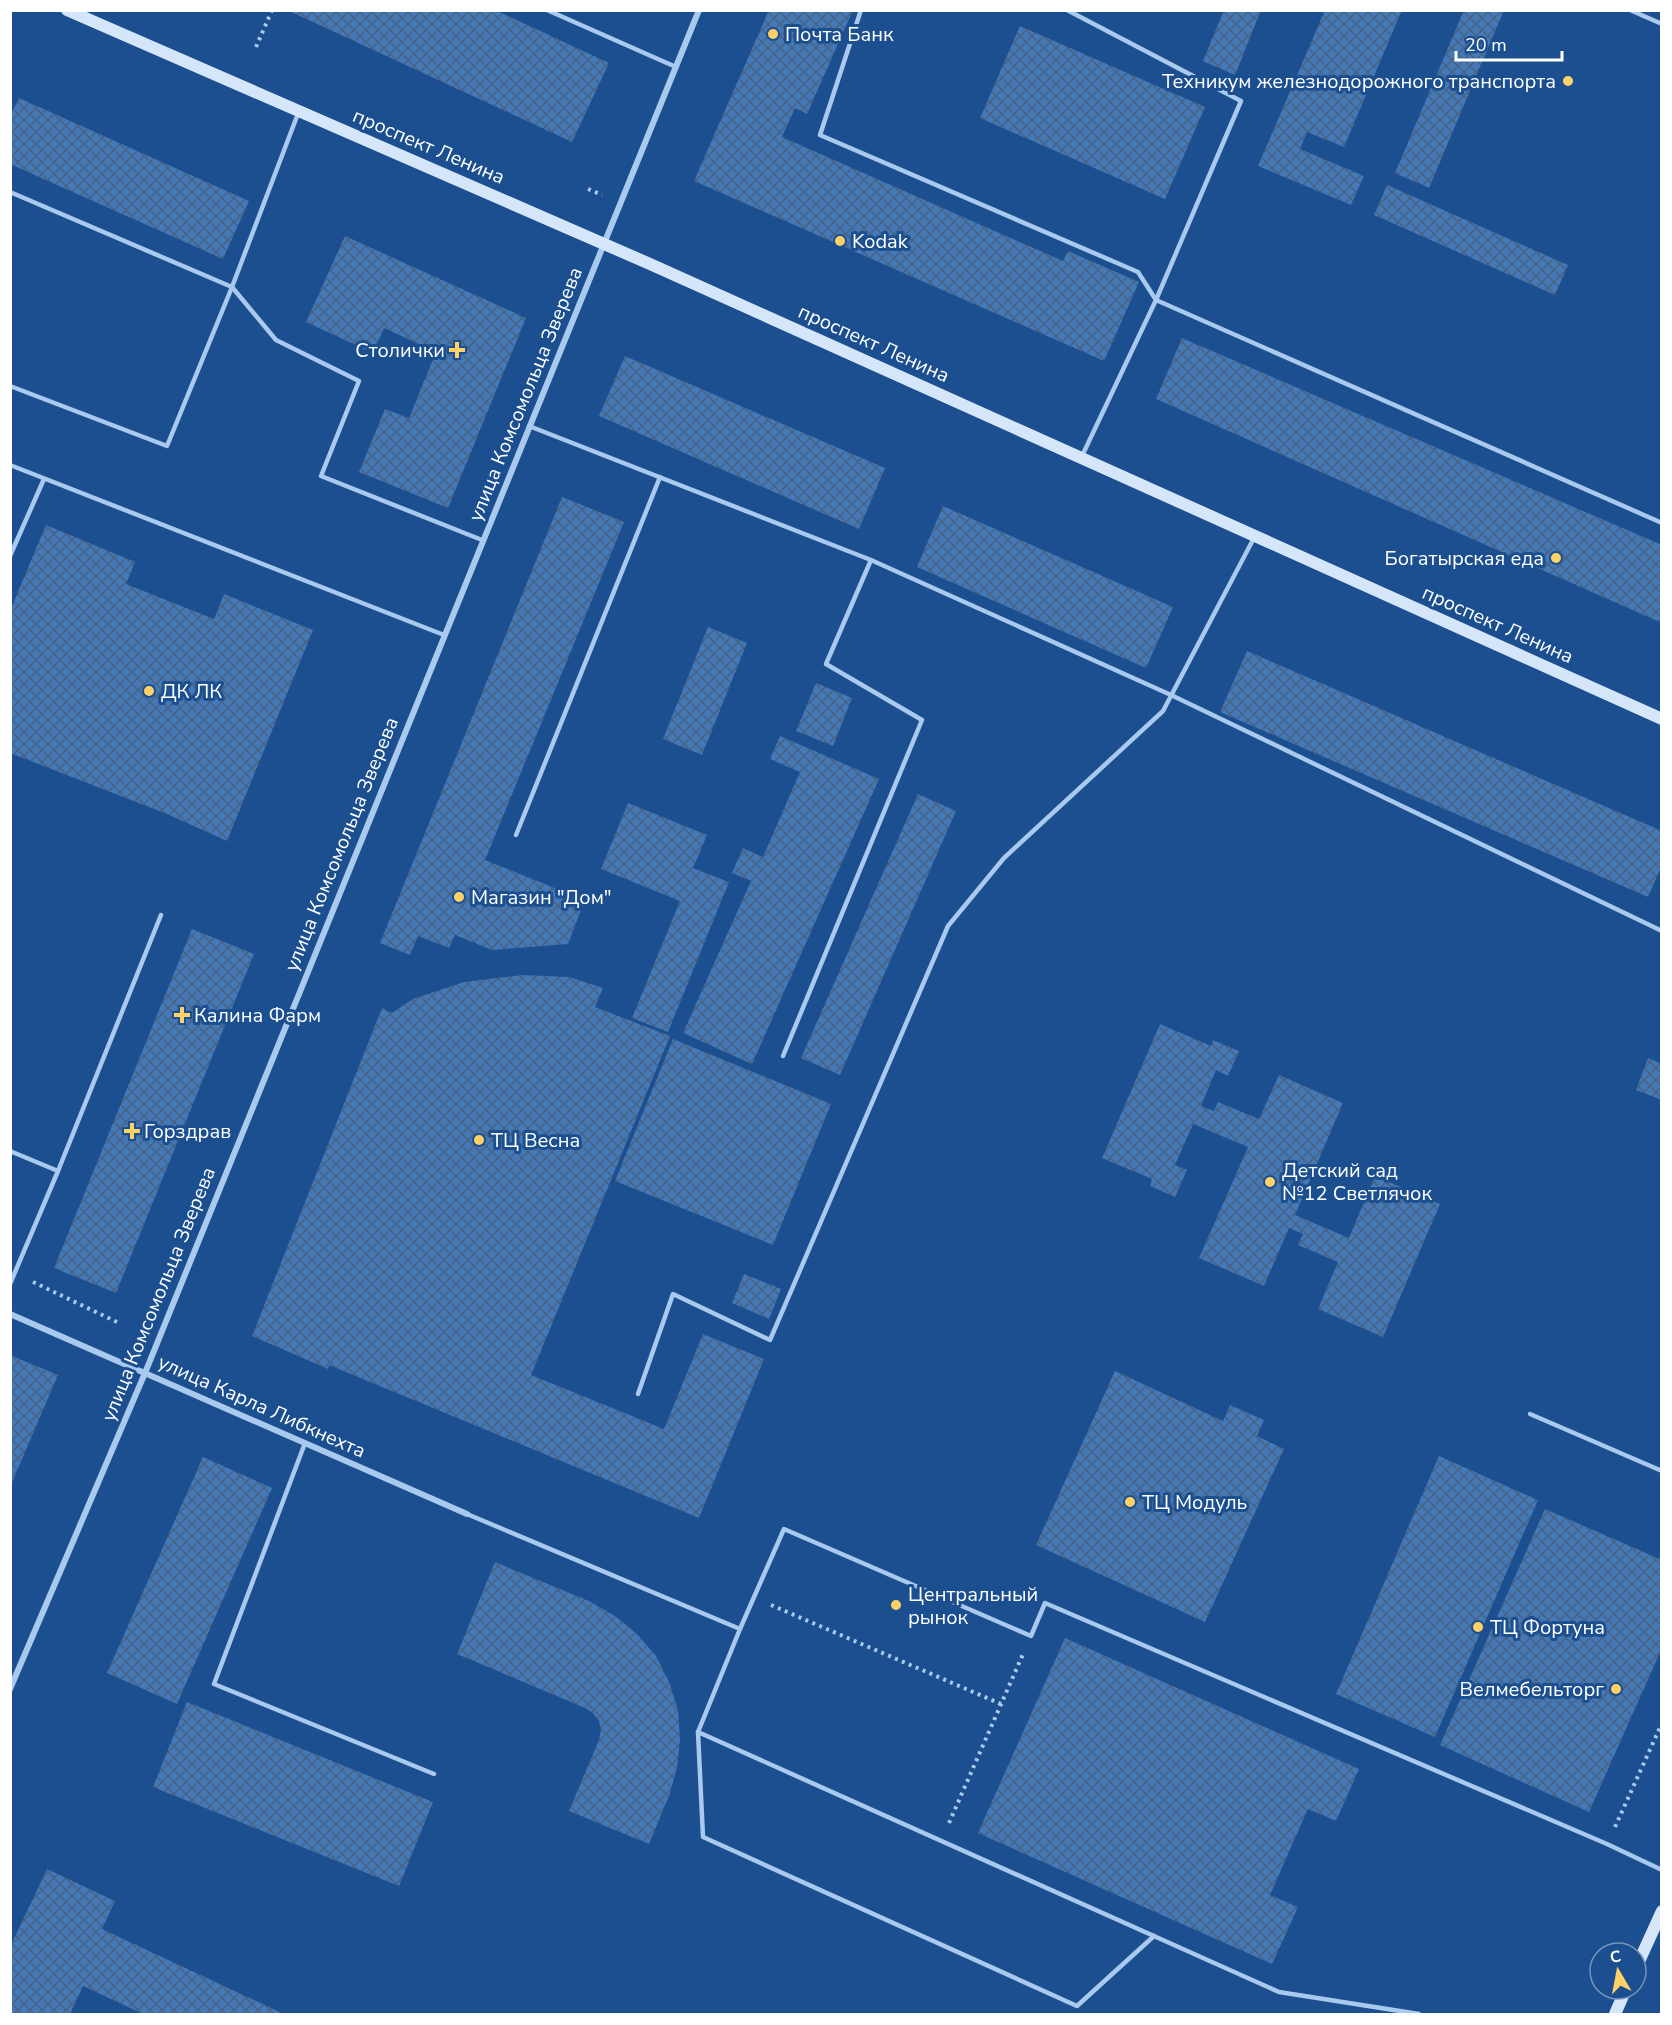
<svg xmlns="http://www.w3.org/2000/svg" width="1672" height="2025" font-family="'Nunito Sans',sans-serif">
  <defs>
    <pattern id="building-cross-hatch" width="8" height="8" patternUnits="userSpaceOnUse" patternTransform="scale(1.5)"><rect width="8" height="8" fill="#4478b7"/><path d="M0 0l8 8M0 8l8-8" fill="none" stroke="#486282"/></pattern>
  </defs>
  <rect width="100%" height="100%" fill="#1b4f8f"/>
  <g fill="url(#building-cross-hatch)">
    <path d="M287 10H495L609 63 572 142Z"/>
    <path d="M769 10H853L807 114 795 108 782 137 1063 261 1068 251 1139 282 1104 361 694 181Z"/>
    <path d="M1224 10H1261L1235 75 1203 61Z"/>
    <path d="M1325 10H1402L1344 147 1307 132 1300 149 1364 176 1351 205 1258 166Z"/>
    <path d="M1464 10H1504L1429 188 1395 173Z"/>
    <path d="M1020 26 1205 107 1165 199 980 118Z"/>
    <path d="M19 98 249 201 223 259 10 164V116Z"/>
    <path d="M1387 185 1568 265 1555 295 1374 215Z"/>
    <path d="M345 236 526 318 448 508 359 472 385 409 409 418 436 352 384 328 373 353 306 322Z"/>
    <path d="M1182 338 1662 545V623L1156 399Z"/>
    <path d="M625 356 885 468 859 529 599 416Z"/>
    <path d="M562 497 624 522 485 860 585 900 568 944 492 950 455 935 449 948 418 936 410 955 380 943Z"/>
    <path d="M943 506 1173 607 1146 668 917 567Z"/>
    <path d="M46 525 135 562 126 584 214 619 224 594 313 630 227 841 167 814 10 753V611Z"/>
    <path d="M708 627 747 643 702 755 663 739Z"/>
    <path d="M1247 651 1662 831V865L1648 897 1220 712Z"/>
    <path d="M816 683 852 698 833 746 796 731Z"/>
    <path d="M780 736 879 779 752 1064 683 1033 751 881 732 873 743 848 763 857 800 772 770 759Z"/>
    <path d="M918 794 956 811 840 1075 801 1058Z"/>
    <path d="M628 803 707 835 693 868 729 882 668 1032 632 1018 680 901 601 869Z"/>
    <path d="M192 929 254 954 116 1293 54 1268Z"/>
    <path d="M522 975 569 977 603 988 595 1007 670 1036 531 1375 664 1429 703 1334 764 1359 699 1518 329 1365 328 1369 252 1336 382 1008 392 1013 413 999 464 982Z"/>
    <path d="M1160 1024 1211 1046 1213 1040 1239 1051 1228 1076 1216 1070 1201 1106 1214 1111 1218 1102 1259 1119 1279 1075 1343 1103 1295 1215 1349 1238 1375 1176 1440 1204 1383 1337 1318 1309 1338 1262 1298 1245 1303 1234 1289 1228 1264 1286 1199 1258 1248 1147 1193 1124 1175 1165 1187 1170 1175 1197 1150 1186 1152 1179 1102 1158Z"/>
    <path d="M673 1039 831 1104 773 1245 615 1181Z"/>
    <path d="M1648 1058 1662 1064V1100L1636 1090Z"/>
    <path d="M744 1274 781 1289 769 1319 732 1303Z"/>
    <path d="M10 1355 58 1375 10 1487Z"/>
    <path d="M1115 1371 1223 1421 1230 1405 1264 1420 1257 1436 1284 1449 1205 1622 1036 1545Z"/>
    <path d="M1439 1456 1538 1500 1435 1737 1336 1694Z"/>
    <path d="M203 1457 272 1488 177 1704 107 1673Z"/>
    <path d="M1545 1509 1662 1560V1648L1589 1812 1440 1745Z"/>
    <path d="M495 1562 589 1601 615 1616 637 1634 656 1656 669 1682 678 1710 680 1739 677 1768 669 1796 649 1844 569 1811 599 1740 601 1730 599 1721 593 1713 585 1708 457 1654Z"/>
    <path d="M1065 1638 1359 1769 1336 1821 1308 1809 1288 1854 1270 1895 1298 1907 1272 1964 978 1833Z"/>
    <path d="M187 1702 433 1802 399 1886 153 1787Z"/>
    <path d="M47 1869 115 1901 102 1929 284 2014H143L83 1986 70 2014H10V1947Z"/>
  </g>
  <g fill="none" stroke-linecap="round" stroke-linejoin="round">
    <g stroke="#a9c9ee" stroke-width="4" stroke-dasharray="3 4.5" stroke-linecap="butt">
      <path d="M256 47 272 10"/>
      <path d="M588 189 602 195"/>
      <path d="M33 1282 119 1323"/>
      <path d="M771 1605 1001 1704"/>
      <path d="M949 1823 1023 1654"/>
      <path d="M1615 1827 1662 1723"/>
    </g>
    <g stroke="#a9c9ee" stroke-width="4.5">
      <path d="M547 10 676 67"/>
      <path d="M861 10 820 135 1138 272 1156 300 1662 523"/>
      <path d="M1067 10 1241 101 1156 300 1082 456"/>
      <path d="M1630 10 1662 24"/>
      <path d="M10 192 232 287 276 340 359 381 321 476 482 540"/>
      <path d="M10 386 167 446 232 287 299 111"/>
      <path d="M529 426 871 560"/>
      <path d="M10 465 444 635"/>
      <path d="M10 556 44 479"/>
      <path d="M516 835 660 477"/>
      <path d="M783 1056 922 720 826 664 871 560 1171 695 1662 931"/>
      <path d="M10 1151 58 1171 10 1284"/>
      <path d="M58 1171 161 915"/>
      <path d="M638 1394 673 1294 770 1340 948 926 1004 858 1163 711 1255 536"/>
      <path d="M1530 1414 1662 1471"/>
      <path d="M305 1443 214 1684 434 1774"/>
      <path d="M467 1514 740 1629 698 1732 1279 1992 1419 2014"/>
      <path d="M740 1629 784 1529 1031 1636 1045 1603 1607 1844 1662 1870"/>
      <path d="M698 1732 703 1837 1077 2006 1154 1936"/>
    </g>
    <g stroke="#a9c9ee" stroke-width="6">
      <path d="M10 1314 467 1514"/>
      <path d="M10 1689 145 1373 699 10"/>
    </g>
    <g stroke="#d6e6fa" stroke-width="12">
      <path d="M67 10 650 264 1662 719"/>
      <path d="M1636 1968 1662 1911"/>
      <path d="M1615 2014 1626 1989"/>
    </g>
  </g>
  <g fill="#ffd166" stroke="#1b4f8f" stroke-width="2">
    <circle cx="773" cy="34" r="6"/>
    <circle cx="1568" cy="81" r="6"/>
    <circle cx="840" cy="241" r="6"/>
    <path d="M454 341h6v6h6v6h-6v6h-6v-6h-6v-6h6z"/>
    <circle cx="1556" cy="558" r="6"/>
    <circle cx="149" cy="691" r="6"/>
    <circle cx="459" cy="897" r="6"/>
    <path d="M179 1006h6v6h6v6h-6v6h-6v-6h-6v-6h6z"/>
    <path d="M129 1122h6v6h6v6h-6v6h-6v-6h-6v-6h6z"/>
    <circle cx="479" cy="1140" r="6"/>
    <circle cx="1270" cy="1182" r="6"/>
    <circle cx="1130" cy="1502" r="6"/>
    <circle cx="896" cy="1605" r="6"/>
    <circle cx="1478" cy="1627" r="6"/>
    <circle cx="1616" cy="1689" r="6"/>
  </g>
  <g text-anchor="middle" stroke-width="6" stroke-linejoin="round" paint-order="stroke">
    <g font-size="20" fill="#fff" stroke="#1b4f8f" text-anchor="start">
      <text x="785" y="41">Почта Банк</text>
      <text x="1556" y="88" text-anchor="end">Техникум железнодорожного транспорта</text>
      <text x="852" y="248">Kodak</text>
      <text x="445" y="357" text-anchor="end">Столички</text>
      <text x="1544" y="565" text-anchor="end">Богатырская еда</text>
      <text x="161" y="698">ДК ЛК</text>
      <text x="471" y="904">Магазин "Дом"</text>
      <text x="194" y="1022">Калина Фарм</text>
      <text x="144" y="1138">Горздрав</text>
      <text x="491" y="1147">ТЦ Весна</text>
      <text x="1282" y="1177">Детский сад<tspan x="1282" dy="23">№12 Светлячок</tspan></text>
      <text x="1142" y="1509">ТЦ Модуль</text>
      <text x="908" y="1601">Центральный<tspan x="908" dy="23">рынок</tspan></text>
      <text x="1490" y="1634">ТЦ Фортуна</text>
      <text x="1604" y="1696" text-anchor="end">Велмебельторг</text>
    </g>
    <g font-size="20" fill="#fff" stroke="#1b4f8f">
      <text transform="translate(429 146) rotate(23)" y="7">проспект Ленина</text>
      <text transform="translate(874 343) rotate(24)" y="7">проспект Ленина</text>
      <text transform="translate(525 394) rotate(-68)" y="7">улица Комсомольца Зверева</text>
      <text transform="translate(1498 624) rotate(24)" y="7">проспект Ленина</text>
      <text transform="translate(341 844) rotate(-68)" y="7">улица Комсомольца Зверева</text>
      <text transform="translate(158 1294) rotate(-68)" y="7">улица Комсомольца Зверева</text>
      <text transform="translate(262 1406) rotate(24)" y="7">улица Карла Либкнехта</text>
    </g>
  </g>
  <rect width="1672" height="2025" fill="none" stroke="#ffffff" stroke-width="24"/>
  <g transform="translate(1618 1971) rotate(350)"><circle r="28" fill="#1b4f8f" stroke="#7695bc" stroke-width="1.5"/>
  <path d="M0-4.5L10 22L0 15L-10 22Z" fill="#ffd166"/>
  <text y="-9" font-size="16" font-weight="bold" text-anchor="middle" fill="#ffffff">С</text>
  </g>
  <path d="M1456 51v9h106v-9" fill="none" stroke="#ffffff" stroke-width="3"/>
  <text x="1465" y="51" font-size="18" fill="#ffffff" stroke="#1b4f8f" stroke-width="4.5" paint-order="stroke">20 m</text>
</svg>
